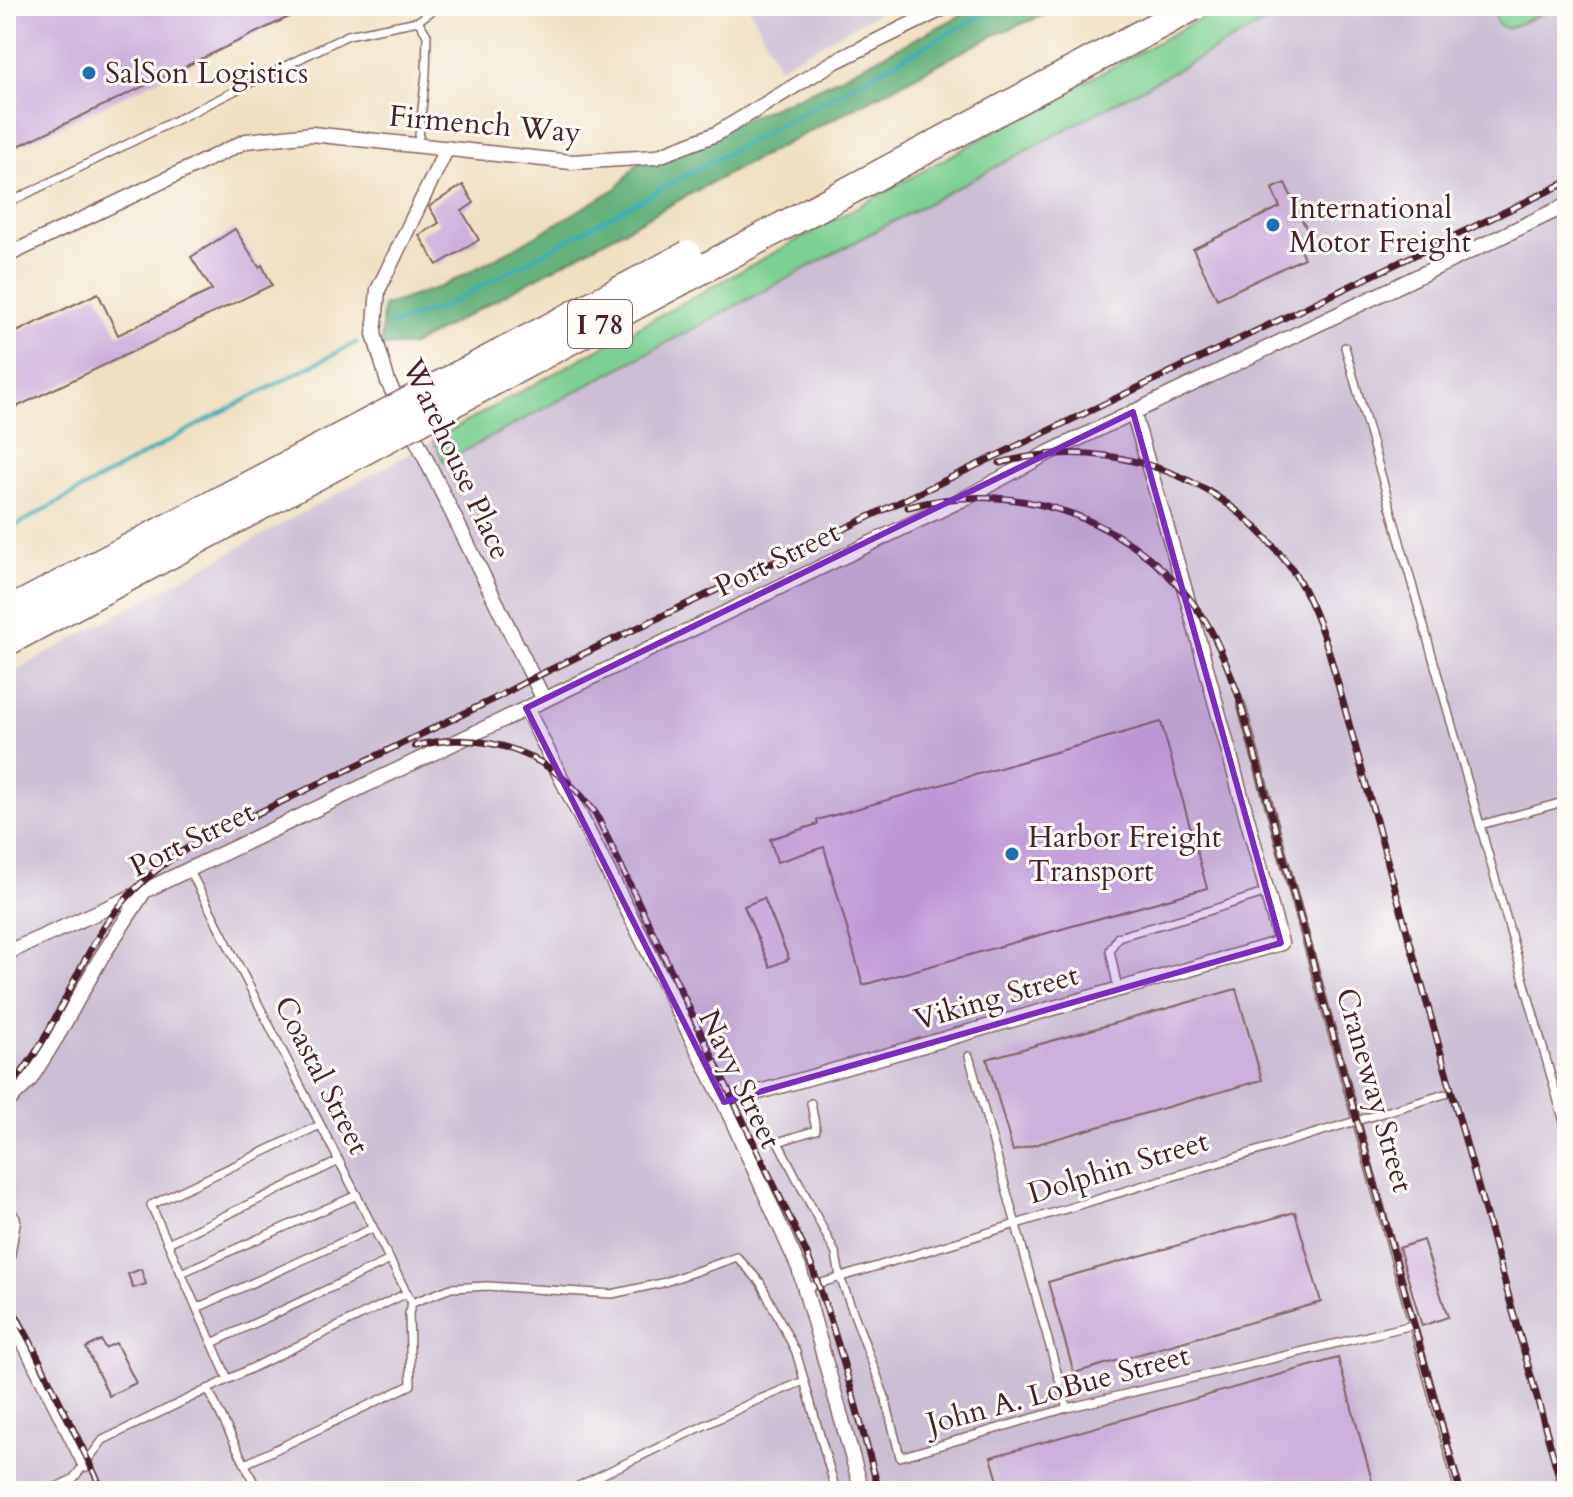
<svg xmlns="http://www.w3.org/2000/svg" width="1573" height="1497" font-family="Cardo,serif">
  <rect width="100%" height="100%" fill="#fdfcf7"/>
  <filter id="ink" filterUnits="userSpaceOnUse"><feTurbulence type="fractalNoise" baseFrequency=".0125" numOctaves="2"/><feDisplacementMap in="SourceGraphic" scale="16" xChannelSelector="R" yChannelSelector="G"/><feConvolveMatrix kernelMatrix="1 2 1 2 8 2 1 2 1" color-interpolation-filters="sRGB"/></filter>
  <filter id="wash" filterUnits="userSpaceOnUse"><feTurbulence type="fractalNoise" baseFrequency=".006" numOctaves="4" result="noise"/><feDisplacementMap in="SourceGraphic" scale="32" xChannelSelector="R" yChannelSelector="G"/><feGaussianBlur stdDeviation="1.8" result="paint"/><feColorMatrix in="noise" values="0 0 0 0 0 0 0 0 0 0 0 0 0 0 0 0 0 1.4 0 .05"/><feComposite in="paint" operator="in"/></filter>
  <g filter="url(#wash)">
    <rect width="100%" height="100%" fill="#f0e0c2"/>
    <g fill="#ccbed4">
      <path d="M749 6H891L779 67Z"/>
      <path d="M1223 6H1567V1491H6V676Z"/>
    </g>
    <g fill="#7dd093" stroke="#64785f" stroke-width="2">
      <path d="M1223 6H1296L444 462 433 440Z"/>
      <path d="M1491 6H1560L1507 29 1497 23Z"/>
    </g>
    <path fill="#66b27d" stroke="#586854" stroke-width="2" d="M979 6H1066L992 36 701 188 411 346H381L383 306 443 286 513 249 617 188 636 165 823 86Z"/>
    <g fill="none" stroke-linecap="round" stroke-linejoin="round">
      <g stroke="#3cadb7" stroke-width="4">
        <path d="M392 325 445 306 999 6"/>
        <path d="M6 531 203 422 357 342"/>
      </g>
    </g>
    <g id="blocks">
      <g fill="#ccafdc">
        <path d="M6 6H312L6 152Z"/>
        <path d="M1285 183 1313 243 1300 249 1304 258 1217 299 1193 249 1280 207 1272 189Z"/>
        <path d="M463 185 474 203 462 211 479 240 437 265 419 235 439 223 429 207 431 205Z"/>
        <path d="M235 229 259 267 262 265 272 285 6 412V337L98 293 118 335 212 290 191 257Z"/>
        <path d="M1161 722 1207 888 863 985 824 847 777 862 770 839 818 824 817 820Z"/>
        <path d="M764 898 789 959 770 967 744 906Z"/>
        <path d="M1236 989 1262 1080 1013 1151 987 1059Z"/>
        <path d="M1295 1212 1321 1302 1074 1373 1048 1282Z"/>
        <path d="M1423 1240 1448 1317 1422 1326 1399 1248Z"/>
        <path d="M141 1269 146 1284 133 1288 128 1274Z"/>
        <path d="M101 1340 105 1348 116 1343 136 1383 109 1396 86 1348Z"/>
        <path d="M1338 1358 1373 1484 1347 1491H1001L991 1457Z"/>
      </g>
    </g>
  </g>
  <g filter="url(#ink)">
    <use href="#blocks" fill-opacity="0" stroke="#846360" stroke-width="2"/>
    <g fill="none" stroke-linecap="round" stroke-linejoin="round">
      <g stroke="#846360" stroke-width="10">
        <g id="lane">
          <path d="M418 21 439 6"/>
          <path d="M6 204 348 35 418 21 427 35 426 74 418 145"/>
          <path d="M1345 347 1567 1133"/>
          <path d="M1241 704 1459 1491"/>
          <path d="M1480 825 1567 801"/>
          <path d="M189 869 412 1303"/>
          <path d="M1118 989 1110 950 1118 937 1208 911 1267 892"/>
          <path d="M969 1056 1067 1408"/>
          <path d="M811 1103 816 1130 778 1142 836 1254 840 1277 885 1397 900 1457 1067 1408 1413 1325"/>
          <path d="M168 1243 339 1161"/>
          <path d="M181 1273 357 1195"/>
          <path d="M805 1288 1445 1094"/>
          <path d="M412 1303 451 1288 487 1286 612 1294 662 1283 737 1257 760 1282 796 1352 836 1491"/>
          <path d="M197 1308 373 1228"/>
          <path d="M212 1343 390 1260"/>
          <path d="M228 1379 151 1205 320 1125"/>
          <path d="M208 1389 258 1491"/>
          <path d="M245 1464 411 1385 409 1313 412 1303"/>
          <path d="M48 1491 73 1479 103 1440 407 1293"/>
          <path d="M568 1491 753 1402 804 1381"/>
        </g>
      </g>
      <g stroke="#846360" stroke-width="17">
        <g id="street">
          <path d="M447 148 378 290 374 334 388 382 544 700"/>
          <path d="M6 256 246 141 312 134 571 162 656 157 716 134 834 62 948 6"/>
          <path d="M526 708 724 1102 799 1268 862 1491"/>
          <path d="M6 953 123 901 544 700 967 497 1046 454 1567 205"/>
          <path d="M724 1102 1281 943 1186 594 1133 412"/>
          <path d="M6 1103 29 1081 56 1038 100 959 143 893"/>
          <path d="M6 1209 13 1220 6 1263"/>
          <path d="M6 1306 85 1464"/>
        </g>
      </g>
      <use href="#lane" stroke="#fff" stroke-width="7"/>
      <use href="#street" stroke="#fff" stroke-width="14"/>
      <g stroke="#4a1f2b" stroke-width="7">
        <g id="rail">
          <path d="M1000 463C1094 438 1196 464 1264 536 1275 548 1286 560 1295 574 1310 598 1320 625 1329 652L1563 1491"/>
          <path d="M908 507C1021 476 1143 522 1206 622 1220 645 1228 669 1238 694L1460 1491"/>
          <path d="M415 746C486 728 553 754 596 814L806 1252C837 1330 857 1411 879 1491"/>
          <path d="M6 1091C52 1043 70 977 107 923 131 888 161 863 198 842L492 700 533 678 1567 182"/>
          <path d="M6 1298 30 1341 103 1491"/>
        </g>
      </g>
      <use href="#rail" stroke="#fdfcf7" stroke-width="4" stroke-dasharray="12" stroke-linecap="butt"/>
      <g stroke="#846360" stroke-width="31" stroke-linecap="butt">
        <g id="highway-bridge">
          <path d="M6 613 688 255"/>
          <path d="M6 642 1194 6"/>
        </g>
      </g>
      <use href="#highway-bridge" stroke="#fff" stroke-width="28"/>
    </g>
  </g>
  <path fill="#7b2cbf" fill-opacity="0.2" stroke="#7b2cbf" stroke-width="6" stroke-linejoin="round" d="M1133 412 1281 943 724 1102 526 708Z"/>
  <g fill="#1f6fb2" stroke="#fdfcf7" stroke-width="3">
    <circle cx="89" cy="73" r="8"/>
    <circle cx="1273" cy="225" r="8"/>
    <circle cx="1012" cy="854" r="8"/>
  </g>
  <g text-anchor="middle" stroke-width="6" stroke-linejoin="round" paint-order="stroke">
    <rect fill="#fdfcf7" stroke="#806168" stroke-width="2" x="568" y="300" width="64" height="48" rx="6"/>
    <g font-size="28" font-weight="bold" fill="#4a1f2b">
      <text x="600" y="334">I 78</text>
    </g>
    <g font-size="30" fill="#4a1f2b" stroke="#fdfcf7" text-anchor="start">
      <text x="105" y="83">SalSon Logistics</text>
      <text x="1289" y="218">International<tspan x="1289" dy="34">Motor Freight</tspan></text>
      <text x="1028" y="847">Harbor Freight<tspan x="1028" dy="34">Transport</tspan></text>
    </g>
    <g font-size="30" fill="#4a1f2b" stroke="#fdfcf7">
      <text transform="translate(485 124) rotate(5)" y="10">Firmench Way</text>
      <text transform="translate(457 459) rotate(65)" y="10">Warehouse Place</text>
      <text transform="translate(777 559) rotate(-26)" y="10">Port Street</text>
      <text transform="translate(192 839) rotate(-26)" y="10">Port Street</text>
      <text transform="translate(996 997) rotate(-16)" y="10">Viking Street</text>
      <text transform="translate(322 1075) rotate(63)" y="10">Coastal Street</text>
      <text transform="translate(740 1079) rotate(64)" y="10">Navy Street</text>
      <text transform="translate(1375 1090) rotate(74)" y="10">Craneway Street</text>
      <text transform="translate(1118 1167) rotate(-17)" y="10">Dolphin Street</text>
      <text transform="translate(1058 1389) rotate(-15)" y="10">John A. LoBue Street</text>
    </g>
  </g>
  <rect width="1573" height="1497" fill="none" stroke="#fdfcf7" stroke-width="32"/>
</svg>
